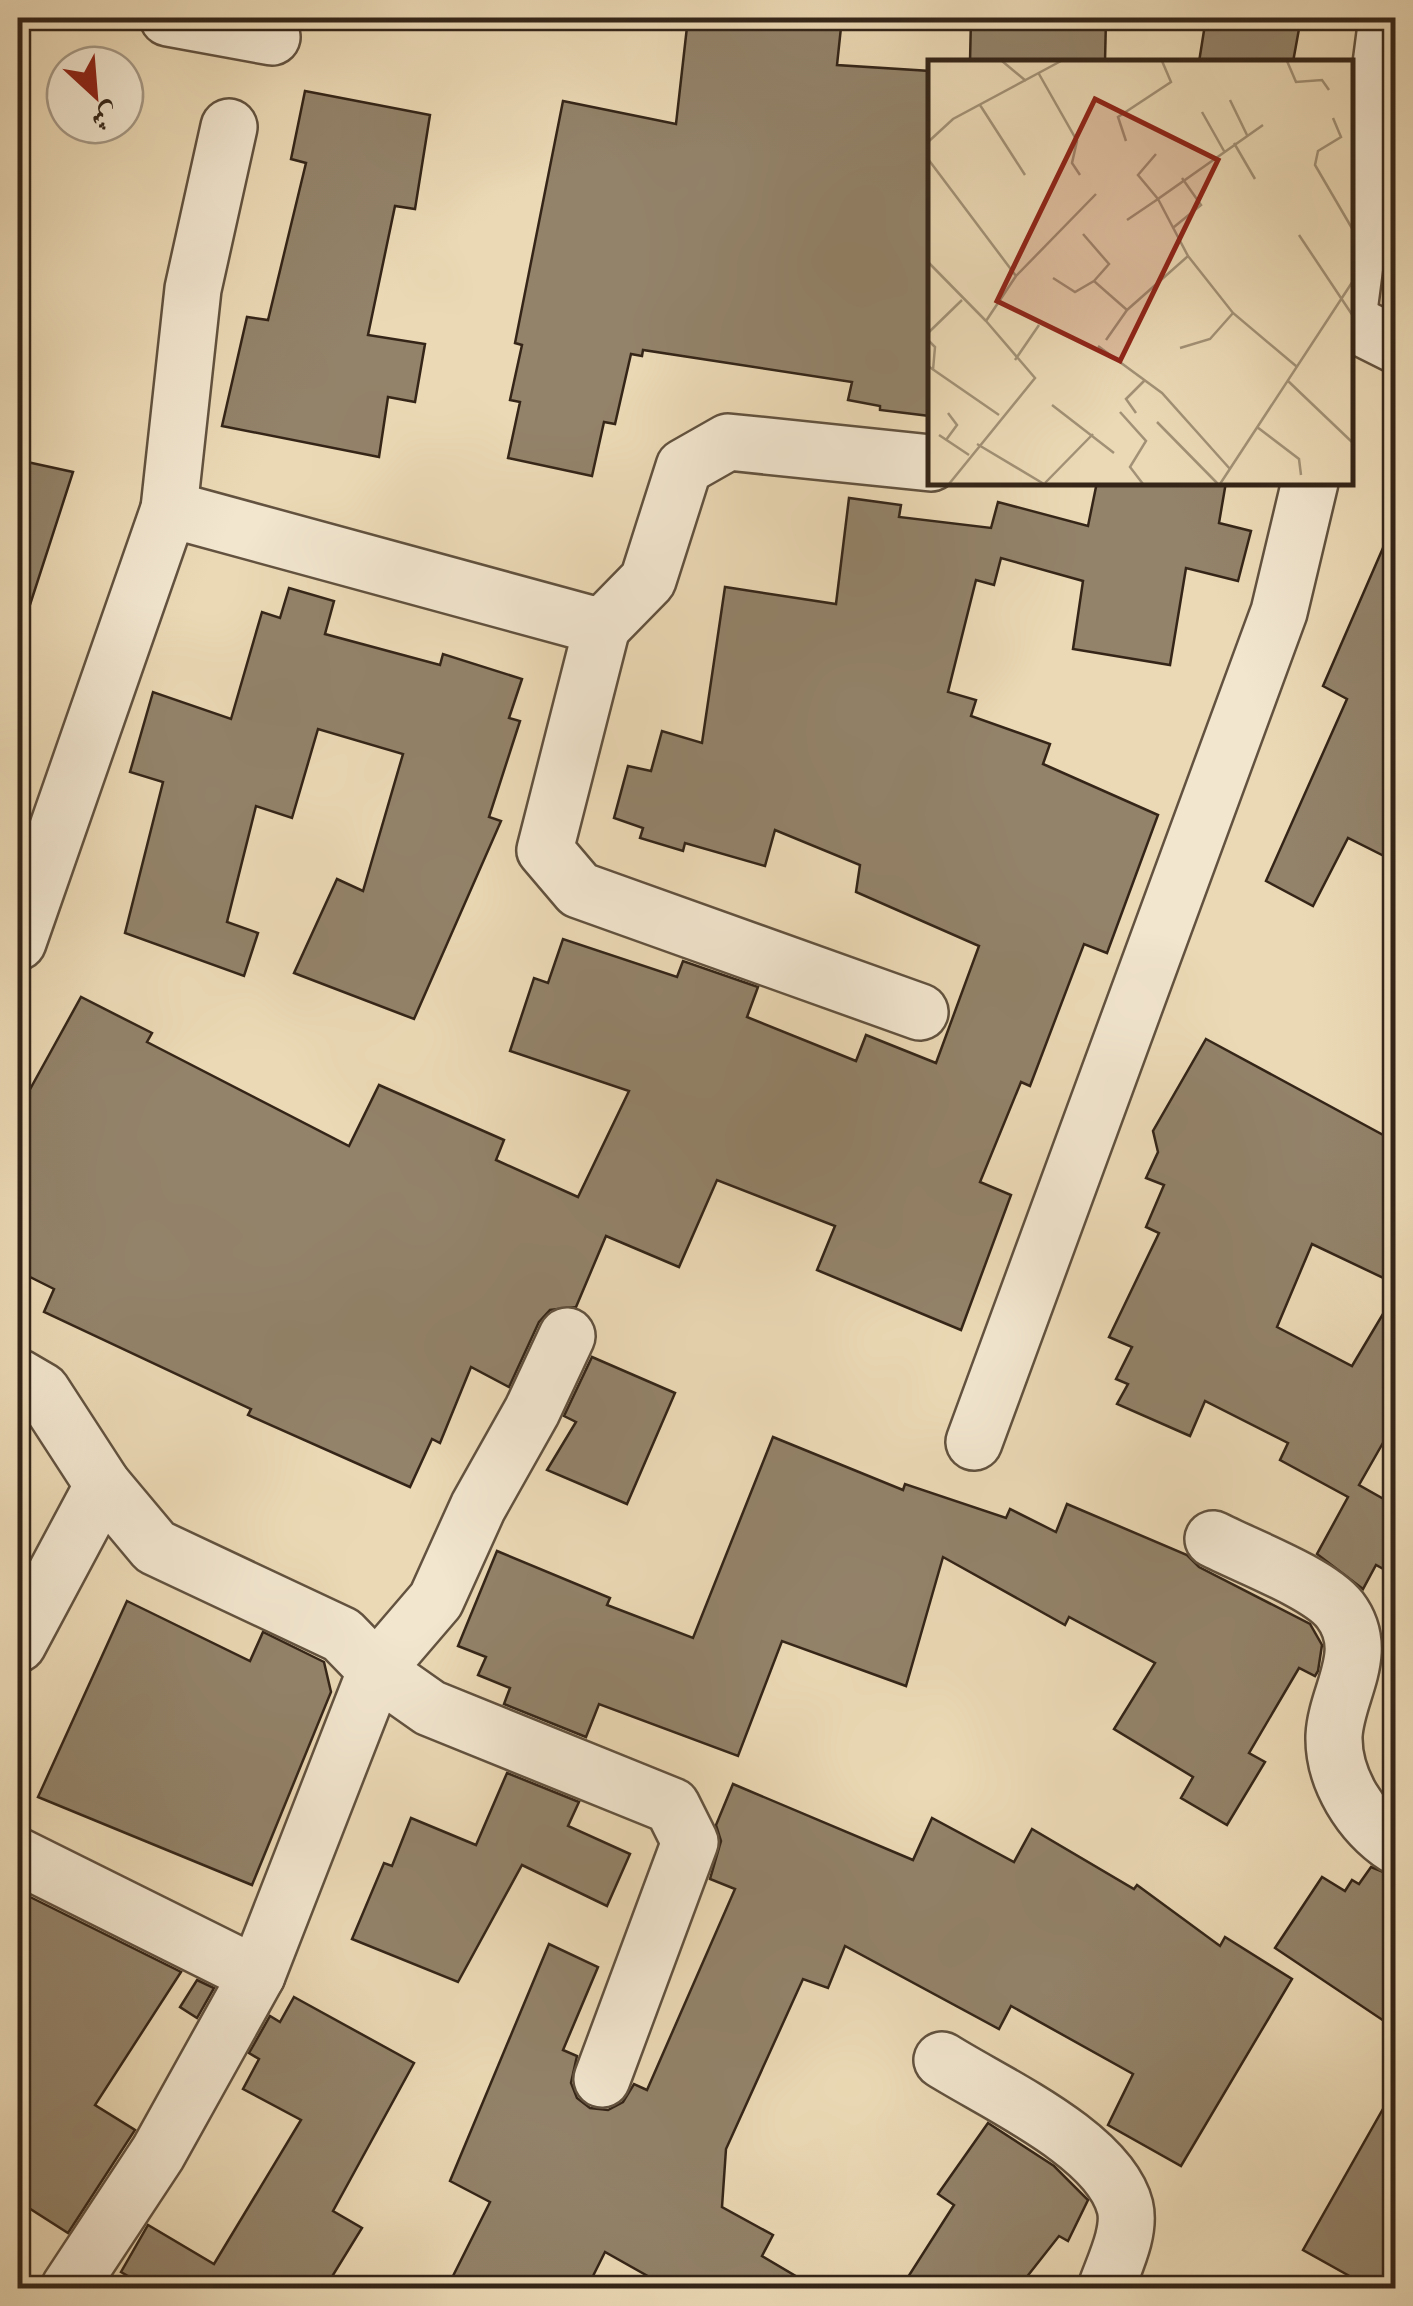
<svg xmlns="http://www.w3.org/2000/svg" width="1413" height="2306" font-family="'Sorts Mill Goudy',Amiri,serif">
  <rect width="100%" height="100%" fill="#ebd9b5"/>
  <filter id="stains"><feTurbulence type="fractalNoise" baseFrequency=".002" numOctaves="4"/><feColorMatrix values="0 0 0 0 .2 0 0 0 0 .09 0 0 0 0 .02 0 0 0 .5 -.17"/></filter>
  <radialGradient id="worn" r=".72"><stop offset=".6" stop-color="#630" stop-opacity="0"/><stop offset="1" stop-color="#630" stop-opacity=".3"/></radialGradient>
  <g fill="#93836a" stroke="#342518" stroke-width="2.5">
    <path d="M688 18H842L837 65 930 71V416L880 410V406L848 400 852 382 643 350 642 356 631 354 615 424 604 422 592 476 508 458 520 402 510 400 522 345 515 343 563 101 676 124Z"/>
    <path d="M971 18H1106L1105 62H970Z"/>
    <path d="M1206 18H1301L1293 62H1199Z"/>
    <path d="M305 91 430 115 415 209 395 206 368 335 425 344 415 402 388 397 379 457 222 426 247 317 268 320 306 163 291 159Z"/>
    <path d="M18 460 73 472 27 614 18 612Z"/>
    <path d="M1097 482H1226L1219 523 1251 531 1238 581 1186 568 1170 665 1073 649 1083 581 1001 558 994 585 976 580 948 692 976 700 971 716 1050 744 1043 764 1158 815 1107 953 1084 944 1030 1086 1021 1082 980 1182 1011 1195 961 1330 817 1270 835 1226 717 1180 679 1267 606 1236 576 1307 550 1310 539 1322 509 1387 471 1367 440 1443 432 1439 410 1487 248 1415 251 1409 44 1312 54 1289 18 1271V1111L81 997 152 1033 147 1042 349 1146 379 1085 504 1140 496 1160 578 1197 629 1091 510 1051 534 978 548 983 563 939 677 977 683 961 758 987 747 1017 856 1061 866 1035 936 1063 979 946 856 892 860 865 775 830 765 866 685 843 683 851 640 838 643 828 614 818 628 766 651 771 662 731 702 743 725 587 836 604 849 498 901 505 899 517 991 528 998 502 1088 526Z"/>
    <path d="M1396 518V862L1348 838 1313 906 1266 881 1347 699 1323 686Z"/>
    <path d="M289 588 334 601 325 634 440 665 443 654 522 679 509 718 520 721 489 817 501 821 414 1019 294 973 337 879 363 891 403 754 318 729 292 818 256 806 227 922 258 933 244 976 125 933 163 782 130 772 153 692 231 719 262 612 280 618Z"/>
    <path d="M1206 1039 1396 1142V1284L1312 1244 1277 1327 1352 1366 1396 1292V1420L1359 1485 1396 1506V1576L1376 1565 1363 1589 1317 1554 1348 1497 1280 1460 1288 1443 1205 1401 1190 1436 1117 1404 1128 1384 1116 1379 1132 1347 1109 1337 1159 1233 1146 1227 1164 1185 1146 1178 1158 1152 1153 1131Z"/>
    <path d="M592 1357 675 1393 627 1504 547 1470 576 1422 564 1416Z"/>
    <path d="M773 1437 903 1490 905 1484 1006 1518 1010 1509 1056 1532 1067 1504 1187 1555 1199 1567 1310 1624 1322 1645 1318 1671 1315 1676 1299 1668 1249 1753 1265 1762 1227 1825 1181 1798 1193 1777 1114 1729 1155 1663 1069 1617 1065 1625 943 1557 906 1686 782 1641 738 1756 599 1704 586 1737 504 1704 510 1688 478 1675 486 1657 458 1646 497 1551 610 1598 607 1605 693 1638Z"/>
    <path d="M127 1601 250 1661 263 1632 324 1662 331 1692 252 1885 38 1797Z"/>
    <path d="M507 1773 579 1802 568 1826 630 1854 607 1906 522 1865 458 1982 352 1939 384 1863 392 1866 411 1818 476 1845Z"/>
    <path d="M733 1784 913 1860 932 1818 1014 1862 1032 1829 1134 1889 1137 1885 1220 1946 1225 1937 1292 1979 1181 2166 1108 2125 1133 2074 1011 2006 999 2029 845 1946 828 1988 803 1979 726 2149 722 2207 773 2235 762 2256 816 2288H669L605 2252 587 2288H447L490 2202 450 2181 549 1944 598 1967 563 2050 577 2056 571 2083 577 2098 590 2108 608 2110 623 2102 634 2084 647 2090 735 1889 710 1879 721 1841 716 1825Z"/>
    <path d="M1371 1867 1396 1877V2029L1275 1948 1322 1877 1345 1891 1352 1880 1359 1884Z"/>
    <path d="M18 1891 181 1972 95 2105 135 2130 68 2233 18 2201Z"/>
    <path d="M197 1980 214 1988 197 2018 180 2007Z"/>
    <path d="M294 1997 414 2063 333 2211 362 2228 325 2288H149L121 2272 148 2225 214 2264 301 2120 243 2089 259 2059 249 2053 270 2016 280 2022Z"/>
    <path d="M1396 2086V2288H1371L1303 2250Z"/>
    <path d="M988 2123 1054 2166 1088 2200 1068 2241 1059 2236 1018 2288H901L954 2205 938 2194Z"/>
  </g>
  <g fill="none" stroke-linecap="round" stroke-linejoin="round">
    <g stroke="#62523f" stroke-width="60">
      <g id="minor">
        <path d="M168 18 272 37"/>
        <path d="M1350 303 1387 18"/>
        <path d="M1350 322 1396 345"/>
        <path d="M169 509 193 289 229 127"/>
        <path d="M602 627 545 850 579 890 920 1012"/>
        <path d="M18 942 169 509 602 627 648 580 684 467 728 442 931 463"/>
        <path d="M567 1336 532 1411 478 1507 436 1600 376 1670 430 1708 672 1806 690 1842 602 2079"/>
        <path d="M18 1377 42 1391 103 1485 155 1547 342 1635 376 1670 257 1975 158 2153 69 2288"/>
        <path d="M974 1442 1279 612 1310 482"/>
        <path d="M1213 1539C1246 1556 1319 1583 1340 1610 1372 1652 1336 1693 1334 1736 1333 1779 1361 1823 1396 1846"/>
        <path d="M18 1644 103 1485"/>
        <path d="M18 1856 257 1975"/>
        <path d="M942 2060C994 2093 1109 2144 1125 2207 1131 2232 1114 2265 1106 2288"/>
      </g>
    </g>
    <use href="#minor" stroke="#f2e6cf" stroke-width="55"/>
  </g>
  <g transform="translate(928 60)">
    <rect width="425" height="425" fill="#ebd9b5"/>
    <path fill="none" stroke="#a29176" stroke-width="2.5" d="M74 1 98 21M359 1 368 22 394 20 401 30M111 14 149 81 144 103 152 115M302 40 319 75M52 45 97 115M274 52 296 91M405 58 413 77 390 91 387 105 425 170M198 81 190 57 243 22 234 1M0 82 25 59 133 1M306 83 327 119M0 99 88 216 58 261 107 318 21 424M199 160 230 139 210 115 228 94M246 167 273 145 254 118M155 174 181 204 166 221M371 175 425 256M260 196 230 139 335 65M0 202 58 261M88 216 168 134M125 218 147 232 166 221 199 250 260 196 305 253 368 306M0 273 34 240M0 280 7 287 5 310M178 280 199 250M170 286 234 333 302 409M252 288 282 279 305 253M87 300 111 265M0 306 71 355M359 320 425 383M124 345 186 393M192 352 218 381 202 407 215 424M208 353 198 339 216 321M229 362 290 424M329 367 371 399 373 415M11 375 41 395M18 380 29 365 20 353M49 384 116 424M117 423 165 374M292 424 425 221"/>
    <path fill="#8f2418" fill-opacity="0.15" stroke="#8f2418" stroke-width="5" d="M167 39 290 100 192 301 69 241Z"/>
    <rect width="425" height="425" fill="none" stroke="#342518" stroke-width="5"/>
  </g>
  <rect width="1413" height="2306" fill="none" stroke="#ebd9b5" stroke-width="60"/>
  <rect x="20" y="20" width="1373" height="2266" fill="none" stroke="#342518" stroke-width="5"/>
  <rect x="30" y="30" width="1353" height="2246" fill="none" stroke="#342518" stroke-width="2.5"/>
  <g transform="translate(95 95) rotate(154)"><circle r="48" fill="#f2e6cf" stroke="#a69986" stroke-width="2.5"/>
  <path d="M0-8L18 38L0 25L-18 38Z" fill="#8f2418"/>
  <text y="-15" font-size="28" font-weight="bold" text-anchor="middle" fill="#342518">ش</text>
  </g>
  <rect width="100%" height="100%" filter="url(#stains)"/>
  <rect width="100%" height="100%" fill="url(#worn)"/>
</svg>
